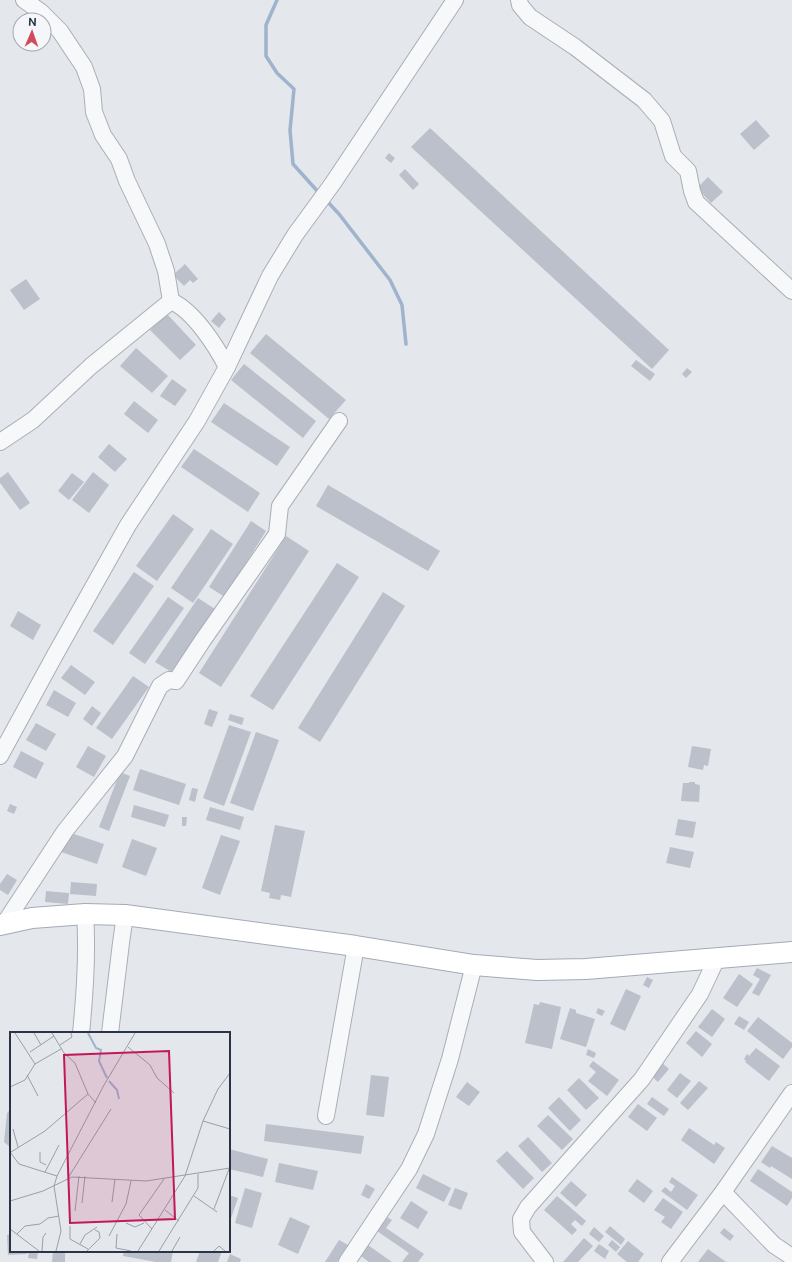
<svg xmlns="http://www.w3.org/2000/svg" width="792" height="1262" font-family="'Public Sans',sans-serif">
  <rect width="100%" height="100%" fill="#e4e7ec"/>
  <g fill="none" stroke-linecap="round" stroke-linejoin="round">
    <g stroke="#9fb4cc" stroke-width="3.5">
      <path d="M277 0 266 25V56L277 73 294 89 290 130 293 164 320 194"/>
      <path d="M326 200 339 214 390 280 402 305 406 344"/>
    </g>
  </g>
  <g fill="#bbc0ca">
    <path d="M756 120 770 136 754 150 740 134Z"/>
    <path d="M430 128 669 350 652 369 411 147Z"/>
    <path d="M389 153 395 158 391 163 385 158Z"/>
    <path d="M405 169 419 184 413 190 399 175Z"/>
    <path d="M708 177 723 192 711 203 697 188Z"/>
    <path d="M185 264 198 279 193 283 190 280 184 286 173 275Z"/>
    <path d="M26 279 40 299 24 310 10 290Z"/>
    <path d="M219 312 226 319 219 328 211 321Z"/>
    <path d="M167 314 196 345 180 360 150 330Z"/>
    <path d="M266 334 346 400 329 419 250 353Z"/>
    <path d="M136 348 168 376 152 393 120 366Z"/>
    <path d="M636 360 655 374 650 381 631 366Z"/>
    <path d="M244 364 316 421 303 438 231 380Z"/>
    <path d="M687 368 692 372 686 378 682 374Z"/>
    <path d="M172 379 187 390 175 406 160 396Z"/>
    <path d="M134 401 158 420 148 433 124 414Z"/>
    <path d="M224 403 290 447 277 466 211 422Z"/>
    <path d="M109 444 127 459 115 472 98 457Z"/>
    <path d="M194 449 260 493 248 512 181 467Z"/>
    <path d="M8 472 30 503 20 510 0 483V478Z"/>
    <path d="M93 472 109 485 89 513 72 500Z"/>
    <path d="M72 473 84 482 69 500 58 491Z"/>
    <path d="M328 485 440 551 428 571 316 506Z"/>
    <path d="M173 514 194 529 157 581 136 566Z"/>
    <path d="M251 521 266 531 225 597 209 587Z"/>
    <path d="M211 529 233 544 193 603 171 588Z"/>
    <path d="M286 536 309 551 221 687 199 673Z"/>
    <path d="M337 563 359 577 273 710 250 696Z"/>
    <path d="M134 572 154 586 113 645 93 631Z"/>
    <path d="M383 592 405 606 320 742 298 728Z"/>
    <path d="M168 597 184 608 145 664 129 653Z"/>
    <path d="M198 598 215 609 173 673 155 662Z"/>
    <path d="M18 611 41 625 33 640 10 626Z"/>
    <path d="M71 665 95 682 85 695 61 678Z"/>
    <path d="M133 676 149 687 112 739 96 728Z"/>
    <path d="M54 690 76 703 68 717 46 705Z"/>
    <path d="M92 706 101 713 92 726 83 719Z"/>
    <path d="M209 709 218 712 212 727 204 724Z"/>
    <path d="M230 714 244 718 242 725 228 720Z"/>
    <path d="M36 723 56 734 46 751 26 740Z"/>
    <path d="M229 725 251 732 224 806 203 798Z"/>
    <path d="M256 732 279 740 253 811 230 803Z"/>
    <path d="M88 746 106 756 94 777 76 767Z"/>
    <path d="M692 746 711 749 708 766 704 765 703 770 688 767Z"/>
    <path d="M21 751 44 763 36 779 13 767Z"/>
    <path d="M140 769 186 784 179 805 133 790Z"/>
    <path d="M120 772 130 776 109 831 99 827Z"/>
    <path d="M689 782H695V784L700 785 699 802 681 801 683 783H689Z"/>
    <path d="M192 788 198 789 195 802 189 800Z"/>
    <path d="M10 804 17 807 14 814 7 811Z"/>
    <path d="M134 805 169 815 165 827 131 817Z"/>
    <path d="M210 807 244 817 240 830 206 820Z"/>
    <path d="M182 817H187L186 826H182Z"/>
    <path d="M678 819 696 822 693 838 675 835Z"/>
    <path d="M275 825 305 831 291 897 281 895 280 900 269 898 270 893 261 891Z"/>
    <path d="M68 832 104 844 97 864 61 852Z"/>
    <path d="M221 835 240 841 220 895 202 888Z"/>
    <path d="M132 839 157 848 146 876 122 867Z"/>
    <path d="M670 847 694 852 690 868 666 863Z"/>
    <path d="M7 874 17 880 8 895 0 890V884Z"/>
    <path d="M71 882 97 884 96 896 70 894Z"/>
    <path d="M46 891 69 893 68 904 45 902Z"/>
    <path d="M757 968 771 975 759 996 752 993 760 979 753 975Z"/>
    <path d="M739 974 753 984 737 1007 723 998Z"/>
    <path d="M647 977 653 980 649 988 643 985Z"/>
    <path d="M626 989 641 996 625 1031 610 1024Z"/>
    <path d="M540 1002 561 1007 552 1049 525 1043 534 1004 539 1005Z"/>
    <path d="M570 1008 576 1010V1013L595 1019 586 1047 560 1039Z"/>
    <path d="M598 1008 605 1011 602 1016 596 1013Z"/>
    <path d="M712 1009 725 1019 712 1037 698 1027Z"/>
    <path d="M739 1016 749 1022 744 1030 734 1024Z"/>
    <path d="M758 1017 792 1043V1047L783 1059 747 1031Z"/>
    <path d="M696 1031 712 1044 702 1057 686 1043Z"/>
    <path d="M756 1048 780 1066 769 1081 745 1062 746 1061 744 1059 747 1054 749 1056Z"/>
    <path d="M588 1049 596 1053 594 1058 586 1055Z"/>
    <path d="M593 1061 619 1080 607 1096 588 1081 596 1072 589 1066Z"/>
    <path d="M661 1062 669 1069 658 1082 650 1075Z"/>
    <path d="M680 1073 691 1081 677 1098 667 1090Z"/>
    <path d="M371 1075 389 1077 384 1117 366 1115Z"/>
    <path d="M579 1078 599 1098 586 1110 567 1090Z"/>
    <path d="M699 1081 708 1088 688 1110 680 1103Z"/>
    <path d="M467 1082 480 1092 469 1106 456 1097Z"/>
    <path d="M559 1097 581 1120 570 1131 548 1108Z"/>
    <path d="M652 1097 669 1109 664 1116 647 1104Z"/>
    <path d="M638 1104 657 1118 647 1131 628 1117Z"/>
    <path d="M11 1109V1148L4 1142 7 1113Z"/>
    <path d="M548 1115 573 1139 562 1150 537 1126Z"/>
    <path d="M266 1124 364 1136 361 1154 264 1141Z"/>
    <path d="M689 1128 714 1145 716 1142 725 1148 714 1164 681 1140Z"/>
    <path d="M528 1137 552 1163 542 1172 518 1146Z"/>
    <path d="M772 1146 792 1158V1179L771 1166 770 1168 761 1162Z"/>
    <path d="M229 1149 268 1159 263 1177 229 1169Z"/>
    <path d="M507 1151 534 1178 523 1189 496 1161Z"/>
    <path d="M279 1163 318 1171 313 1190 275 1182Z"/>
    <path d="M758 1169 792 1192V1198L787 1206 750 1181Z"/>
    <path d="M423 1174 451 1188 444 1202 416 1188Z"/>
    <path d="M672 1177 698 1195 687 1210 661 1191 665 1187 671 1192 675 1186 669 1182Z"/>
    <path d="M637 1179 653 1191 644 1203 628 1191Z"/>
    <path d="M571 1181 587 1195 576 1207 560 1193Z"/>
    <path d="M366 1184 375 1189 369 1199 361 1195Z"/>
    <path d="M245 1188 262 1193 252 1228 235 1223Z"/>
    <path d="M455 1188 468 1193 461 1210 448 1205Z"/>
    <path d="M229 1195 238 1198 229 1224Z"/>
    <path d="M557 1196 586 1221 582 1226 575 1220 571 1224 577 1230 572 1235 544 1210Z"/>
    <path d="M663 1198 683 1212 671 1229 661 1222 665 1217 654 1210Z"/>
    <path d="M411 1201 428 1212 418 1229 400 1218Z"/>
    <path d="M384 1215 392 1220 386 1228 424 1254 418 1262H402L409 1253 374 1229Z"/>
    <path d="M290 1217 310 1226 298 1254 278 1245Z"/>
    <path d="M610 1226 625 1239 621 1245 605 1232Z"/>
    <path d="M594 1227 604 1236 599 1242 589 1234Z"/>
    <path d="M724 1228 734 1236 730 1241 720 1233Z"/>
    <path d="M11 1234V1251H27V1254L8 1255 7 1235Z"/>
    <path d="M584 1238 593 1246 578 1262H563Z"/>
    <path d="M339 1240 348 1245 337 1262H325Z"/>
    <path d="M612 1240 620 1247 616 1252 608 1245Z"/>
    <path d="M628 1241 644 1254 638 1262H627L617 1254Z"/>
    <path d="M365 1243 392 1262H369L358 1254Z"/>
    <path d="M599 1244 609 1251 605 1259 594 1251Z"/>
    <path d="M708 1249 726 1262H698Z"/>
    <path d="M29 1251H38L37 1259 28 1258Z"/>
    <path d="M53 1251H65V1262H52Z"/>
    <path d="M124 1251H173L171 1262H156L123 1256Z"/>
    <path d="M200 1251H222L218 1262H196Z"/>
    <path d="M230 1254 241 1259 240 1262H227Z"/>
  </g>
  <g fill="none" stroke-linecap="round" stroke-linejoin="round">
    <g stroke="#a9aeb7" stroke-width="18">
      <g id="minor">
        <path d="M24 0 41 12 60 31 84 67 92 89 94 112 103 135 119 159 127 181 157 244 166 271 171 301"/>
        <path d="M519 0 520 5 530 17 575 47 644 100 662 121 673 156 688 171 692 191 696 202 792 291"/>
        <path d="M0 442 33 420 91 366 171 301C194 311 216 346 227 367"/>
        <path d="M0 756 55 655 128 525 197 421 227 367 270 276 295 235 333 183 455 0"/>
        <path d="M4 924 65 831 125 756 160 686 169 680 176 681 203 640 277 534 280 506 339 421"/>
        <path d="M81 1033C85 993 88 954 85 914"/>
        <path d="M110 1033 121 943 125 915"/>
        <path d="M326 1116 356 946"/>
        <path d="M723 1192 774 1245 792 1257"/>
        <path d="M347 1262 409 1169 426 1134 450 1059 474 965"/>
        <path d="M545 1262 522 1232 521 1219 528 1207 642 1079 700 994 717 958"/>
        <path d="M670 1262 723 1192 792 1093"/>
      </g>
    </g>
    <g stroke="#a3abb8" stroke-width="22">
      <path id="major" d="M0 925 32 918 85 914 125 915 356 946 474 965 537 970 586 969 792 952"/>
    </g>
    <use href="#minor" stroke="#f7f8fa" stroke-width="16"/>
    <use href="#major" stroke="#fff" stroke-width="20"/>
  </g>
  <g transform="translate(10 1032)">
    <rect width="220" height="220" fill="#e4e7ec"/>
    <path fill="none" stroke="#9fb4cc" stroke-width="2" d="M78 1 86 16 91 18 89 29 97 46M99 49 107 58 109 67"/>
    <path fill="none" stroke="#9a9fa9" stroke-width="1" d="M24 1 31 13M42 1 54 21 65 31 78 62M50 13 62 5 61 1M118 15 140 33 147 46 164 61M20 20 44 4M25 32 51 17M17 43 28 64M0 55 15 48 25 32 5 1M193 89 208 57 220 41M3 97 8 115M0 120 9 132 47 144M1 120 35 99 78 62 86 71M30 120V130L36 133M35 140 49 113M58 146 101 77M184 164 207 180M0 169 33 159 62 145 136 149 220 136M102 170 105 147M72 171 75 144M204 177 219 137M155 178 169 189M65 179 69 144M116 191 125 195 134 191M60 194V207L78 217M0 197 29 219M142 197 129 183 154 147M7 202 15 194 30 192 38 186 49 184M107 202 106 216 121 219M99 204 116 172 121 149M70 212 75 203 87 195M32 219 33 205 36 201M46 219 51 199 44 154 47 144 94 53 125 1M77 219 90 206 89 200 85 198M128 219 175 144 193 89 220 97M149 219 188 156V142M162 219 170 205M204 219 209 214 215 219"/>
    <path fill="#c2185b" fill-opacity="0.15" stroke="#c2185b" stroke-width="2" d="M159 19 165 187 60 191 54 23Z"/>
    <rect width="220" height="220" fill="none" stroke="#2b3445" stroke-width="2"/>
  </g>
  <g transform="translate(32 32) rotate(2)"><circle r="19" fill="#f4f6f9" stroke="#a4a8b1"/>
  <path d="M0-3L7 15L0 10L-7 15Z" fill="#d1495b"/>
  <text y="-6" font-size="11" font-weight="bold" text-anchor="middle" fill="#2b3445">N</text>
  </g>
</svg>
